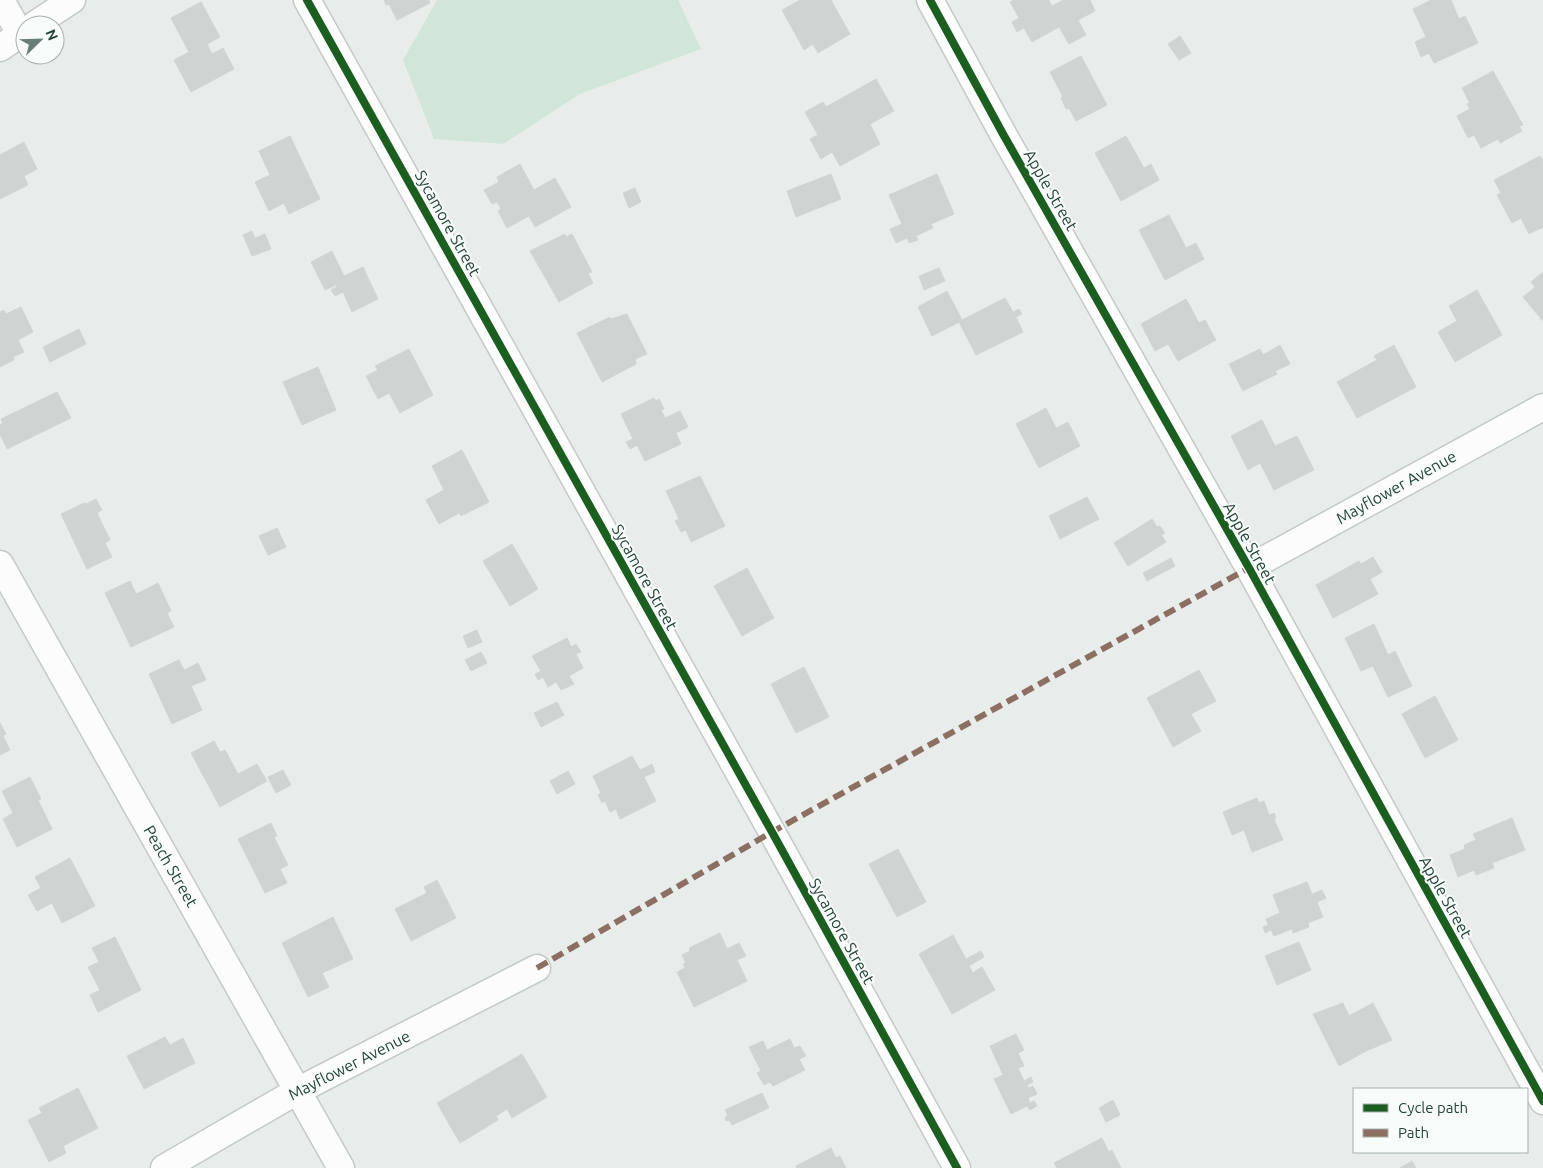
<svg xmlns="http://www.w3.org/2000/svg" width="1543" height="1168" font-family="Ubuntu,sans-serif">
  <rect width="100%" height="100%" fill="#e8edeb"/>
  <path fill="#d1e6d8" d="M437 0H678L701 49 580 94 503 144 434 139 403 60Z"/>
  <g fill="#cfd4d2" stroke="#d1d6d4">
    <path d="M384 0H429L430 3 397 20 389 4 386 5Z"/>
    <path d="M800 0H831L850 34 818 53 813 44 804 50 782 10Z"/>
    <path d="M1014 0H1049L1052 6 1063 0H1090L1095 11 1078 20 1086 35 1069 44 1059 27 1032 42 1024 28 1017 32 1012 22 1019 18 1010 2Z"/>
    <path d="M1431 0H1451L1459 19 1465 16 1478 43 1434 63 1429 53 1421 57 1415 42 1426 37 1413 9Z"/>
    <path d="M201 2 220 37 207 44 212 54 223 48 234 69 191 92 174 60 189 52 171 18Z"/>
    <path d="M1180 36 1191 53 1179 60 1168 44Z"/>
    <path d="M1081 56 1107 105 1076 121 1069 108 1066 109 1061 98 1063 97 1050 72Z"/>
    <path d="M1493 71 1523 125 1519 126 1522 131 1500 143 1498 139 1481 148 1474 135 1468 138 1457 116 1470 109 1467 104 1470 103 1462 88Z"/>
    <path d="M876 79 894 111 870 124 880 144 840 166 832 152 821 159 810 139 818 135 805 112 823 102 826 107Z"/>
    <path d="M290 136 320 199 289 214 284 203 269 211 255 182 270 175 259 151Z"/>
    <path d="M1126 136 1144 168 1151 164 1159 180 1121 201 1095 153Z"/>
    <path d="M24 142 37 169 24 176 28 185 0 199V155Z"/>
    <path d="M1540 156 1543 161V227L1529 234 1521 218 1512 223 1497 195 1501 193 1494 180Z"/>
    <path d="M520 164 534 190 555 178 571 207 535 227 529 216 507 228 498 211 501 209 497 202 492 204 484 190 499 182 497 177Z"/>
    <path d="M831 174 841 199 796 217 787 191Z"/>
    <path d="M937 174 954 214 931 224 933 228 916 236 918 240 909 243 907 238 896 243 890 229 902 224 889 195Z"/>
    <path d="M635 188 641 202 629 208 623 193Z"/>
    <path d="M1169 215 1186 248 1196 243 1204 259 1165 280 1139 230Z"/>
    <path d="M252 231 255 238 265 234 271 249 252 256 243 235Z"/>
    <path d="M565 234 566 237 572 234 592 272 588 273 593 283 559 302 530 251Z"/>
    <path d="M332 251 344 276 363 267 378 299 352 312 343 292 335 296 331 290 337 287 336 285 325 290 311 262Z"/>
    <path d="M939 268 945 281 924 290 919 276Z"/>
    <path d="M1543 272V320H1542L1523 297 1535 287 1531 282Z"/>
    <path d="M1477 290 1502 335 1455 362 1438 332 1457 321 1449 306Z"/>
    <path d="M947 291 962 320 1005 298 1013 312 1019 309 1022 314 1016 317 1023 332 976 355 959 322 932 336 918 307Z"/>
    <path d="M1186 299 1199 323 1205 320 1216 340 1178 361 1168 344 1155 351 1141 324Z"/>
    <path d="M21 307 33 332 18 340 24 352 13 357 14 360 0 367V312L4 310 6 314Z"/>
    <path d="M627 314 647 354 635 359 636 364 602 382 577 333 610 317 611 319Z"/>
    <path d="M79 329 86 344 50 362 43 347Z"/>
    <path d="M1280 345 1290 364 1275 371 1277 374 1243 391 1229 364 1260 349 1263 355Z"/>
    <path d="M1394 345 1416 387 1357 418 1337 382 1377 360 1374 356Z"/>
    <path d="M409 349 433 395 400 413 389 393 378 399 366 376 378 370 375 366Z"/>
    <path d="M318 367 336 410 302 425 283 382Z"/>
    <path d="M57 392 71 418 7 449 0 434V425L3 423 1 419Z"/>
    <path d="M654 398 656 401 659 399 664 409 661 410 665 418 680 411 688 427 676 433 681 444 645 461 637 445 630 449 626 442 633 439 621 414Z"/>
    <path d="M1046 408 1056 428 1068 422 1080 446 1039 468 1016 424Z"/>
    <path d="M1262 420 1275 446 1297 436 1314 470 1274 490 1260 463 1248 470 1231 436Z"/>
    <path d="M462 450 489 502 461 516 459 513 439 524 426 500 444 490 432 466Z"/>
    <path d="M700 476 725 526 691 542 686 530 681 532 675 521 679 519 666 491Z"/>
    <path d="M1087 497 1099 519 1060 539 1049 516Z"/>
    <path d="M96 499 102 510 97 513 110 540 105 543 112 557 87 569 61 514 84 503 86 504Z"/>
    <path d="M1152 519 1157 527 1160 526 1165 533 1161 535 1166 542 1128 566 1114 543Z"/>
    <path d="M277 528 286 547 268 555 259 536Z"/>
    <path d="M512 544 538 589 510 606 483 561Z"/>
    <path d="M1373 557 1382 572 1370 579 1378 594 1333 618 1316 585 1359 561 1361 564Z"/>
    <path d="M1171 558 1175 566 1147 581 1143 573Z"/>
    <path d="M747 568 774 618 742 636 714 586Z"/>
    <path d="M130 581 136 594 158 583 171 611 167 613 174 627 131 647 105 593Z"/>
    <path d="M1374 624 1388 655 1395 651 1412 686 1388 697 1373 666 1361 671 1345 638Z"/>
    <path d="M477 630 482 642 468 648 463 636Z"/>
    <path d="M567 638 571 647 576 644 581 652 576 654 583 668 569 676 574 684 561 690 556 682 548 687 543 677 538 680 535 674 541 671 532 656Z"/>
    <path d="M481 652 487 663 471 671 465 660Z"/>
    <path d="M179 660 184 670 198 663 206 680 191 686 202 710 172 724 149 674Z"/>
    <path d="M804 667 829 717 796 733 771 684Z"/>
    <path d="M1199 670 1216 701 1191 714 1201 731 1173 747 1147 698Z"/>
    <path d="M1435 696 1458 740 1425 758 1402 714Z"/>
    <path d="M557 702 564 715 541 727 534 713Z"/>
    <path d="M0 723 6 734 3 736 10 750 0 755Z"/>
    <path d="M214 741 220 752 225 750 238 774 257 764 267 781 220 807 191 753Z"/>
    <path d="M632 756 640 770 652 764 655 772 644 777 656 801 620 819 616 809 610 812 605 801 602 803 598 795 601 793 593 776Z"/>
    <path d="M283 770 291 785 276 793 268 777Z"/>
    <path d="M568 771 575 784 557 794 550 781Z"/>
    <path d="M30 777 41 799 38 800 52 829 17 847 3 819 13 813 2 791Z"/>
    <path d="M1257 798 1259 803 1264 801 1269 815 1274 813 1276 818 1274 819 1283 840 1252 852 1244 830 1232 835 1223 812Z"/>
    <path d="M1512 818 1525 850 1492 863 1494 868 1476 875 1474 870 1458 877 1450 855 1465 849 1464 845 1476 840 1473 834Z"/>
    <path d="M271 823 277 836 274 837 288 865 280 869 287 883 265 893 238 839Z"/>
    <path d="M898 849 926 902 897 917 869 864Z"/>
    <path d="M70 858 95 906 62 923 52 903 37 911 28 895 41 888 35 877Z"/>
    <path d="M437 880 456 918 411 941 395 909 427 893 424 887Z"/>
    <path d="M1307 882 1312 894 1322 890 1326 898 1317 902 1323 917 1308 923 1309 927 1293 933 1292 929 1274 936 1271 930 1265 933 1263 927 1268 925 1266 919 1280 913 1273 895Z"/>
    <path d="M333 917 353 959 322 973 329 987 308 997 282 943Z"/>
    <path d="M720 933 727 949 739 943 746 956 737 960 747 981 694 1007 677 972 685 968 683 964 686 963 682 955 690 951 689 948Z"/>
    <path d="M953 935 966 959 981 951 984 957 969 966 973 973 982 967 995 990 952 1014 919 954Z"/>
    <path d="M115 937 141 990 98 1012 90 995 100 990 88 967 99 962 92 948Z"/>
    <path d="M1299 942 1311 970 1277 985 1265 956Z"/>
    <path d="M1343 1003 1349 1016 1373 1003 1392 1040 1366 1051 1339 1066 1313 1014Z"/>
    <path d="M1016 1034 1024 1050 1018 1053 1024 1066 1018 1068 1024 1081 1031 1077 1033 1082 1027 1085 1029 1088 1033 1086 1037 1094 1028 1098 1030 1103 1034 1101 1037 1106 1030 1110 1027 1106 1011 1114 994 1079 1003 1075 990 1046Z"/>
    <path d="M165 1037 170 1045 183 1038 195 1063 144 1089 127 1056Z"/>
    <path d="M790 1039 794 1048 800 1046 806 1056 799 1059 805 1070 773 1086 770 1082 764 1085 757 1073 761 1071 749 1047 763 1041 767 1050Z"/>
    <path d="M522 1054 547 1097 512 1118 507 1109 496 1116 498 1120 460 1143 437 1103Z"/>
    <path d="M78 1088 98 1128 63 1146 66 1153 49 1162 28 1120 42 1113 39 1108Z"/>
    <path d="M762 1093 769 1108 732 1125 729 1120 726 1121 725 1117 728 1116 725 1110Z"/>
    <path d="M1113 1100 1120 1115 1106 1122 1099 1108Z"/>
    <path d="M1102 1138 1109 1152 1112 1150 1121 1168H1057L1054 1163Z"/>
    <path d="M831 1148 836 1158 840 1156 846 1168H797L796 1166Z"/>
    <path d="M1412 1161 1416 1168H1400Z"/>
  </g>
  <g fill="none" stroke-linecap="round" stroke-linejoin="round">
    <g stroke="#c5cac8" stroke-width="29">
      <g id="minor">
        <path d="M1 0 20 34"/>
        <path d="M307 0 772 832 957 1168"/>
        <path d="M930 0 1003 134 1249 568 1543 1101"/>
        <path d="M34 25 72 0"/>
        <path d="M0 48 25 31"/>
        <path d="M0 564 341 1168"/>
        <path d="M1249 568 1543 407"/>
        <path d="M164 1168 299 1090 537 968"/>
      </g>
    </g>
    <use href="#minor" stroke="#fcfcfc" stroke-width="26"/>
    <path stroke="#8d6e63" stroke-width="6" stroke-dasharray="12 6" stroke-linecap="butt" d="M537 968 772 832 1249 568"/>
    <g stroke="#f7fbf9" stroke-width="11">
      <g id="cycleway">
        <path d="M307 0 772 832 957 1168"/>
        <path d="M930 0 1003 134 1249 568 1543 1101"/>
      </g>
    </g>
    <use href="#cycleway" stroke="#1b5e20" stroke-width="8"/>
  </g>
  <g text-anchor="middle" stroke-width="4" stroke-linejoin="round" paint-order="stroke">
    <g font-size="16" fill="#24423a" stroke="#f7fbf9">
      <text transform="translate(1051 190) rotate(60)" y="6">Apple Street</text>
      <text transform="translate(448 223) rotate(61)" y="6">Sycamore Street</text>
      <text transform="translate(1396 487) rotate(-29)" y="6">Mayflower Avenue</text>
      <text transform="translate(1250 543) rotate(61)" y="6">Apple Street</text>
      <text transform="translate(645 577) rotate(61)" y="6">Sycamore Street</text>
      <text transform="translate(171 866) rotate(60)" y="6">Peach Street</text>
      <text transform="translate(1446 897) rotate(61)" y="6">Apple Street</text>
      <text transform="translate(842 931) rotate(61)" y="6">Sycamore Street</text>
      <text transform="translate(349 1065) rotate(-27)" y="6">Mayflower Avenue</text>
    </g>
  </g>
  <rect x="1353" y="1088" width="175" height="65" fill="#f7fbf9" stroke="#a3b1ad"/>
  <rect x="1363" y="1104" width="25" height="8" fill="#1b5e20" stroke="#a3b1ad"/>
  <text x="1398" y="1113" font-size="15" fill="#24423a">Cycle path</text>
  <rect x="1363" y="1129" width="25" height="8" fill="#8d6e63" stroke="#a3b1ad"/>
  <text x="1398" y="1138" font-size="15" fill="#24423a">Path</text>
  <g transform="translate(40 40) rotate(67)"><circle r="24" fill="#f7fbf9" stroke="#a3b1ad"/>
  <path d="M0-4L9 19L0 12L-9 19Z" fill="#697e78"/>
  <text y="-8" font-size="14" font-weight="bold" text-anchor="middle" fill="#24423a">N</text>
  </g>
</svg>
